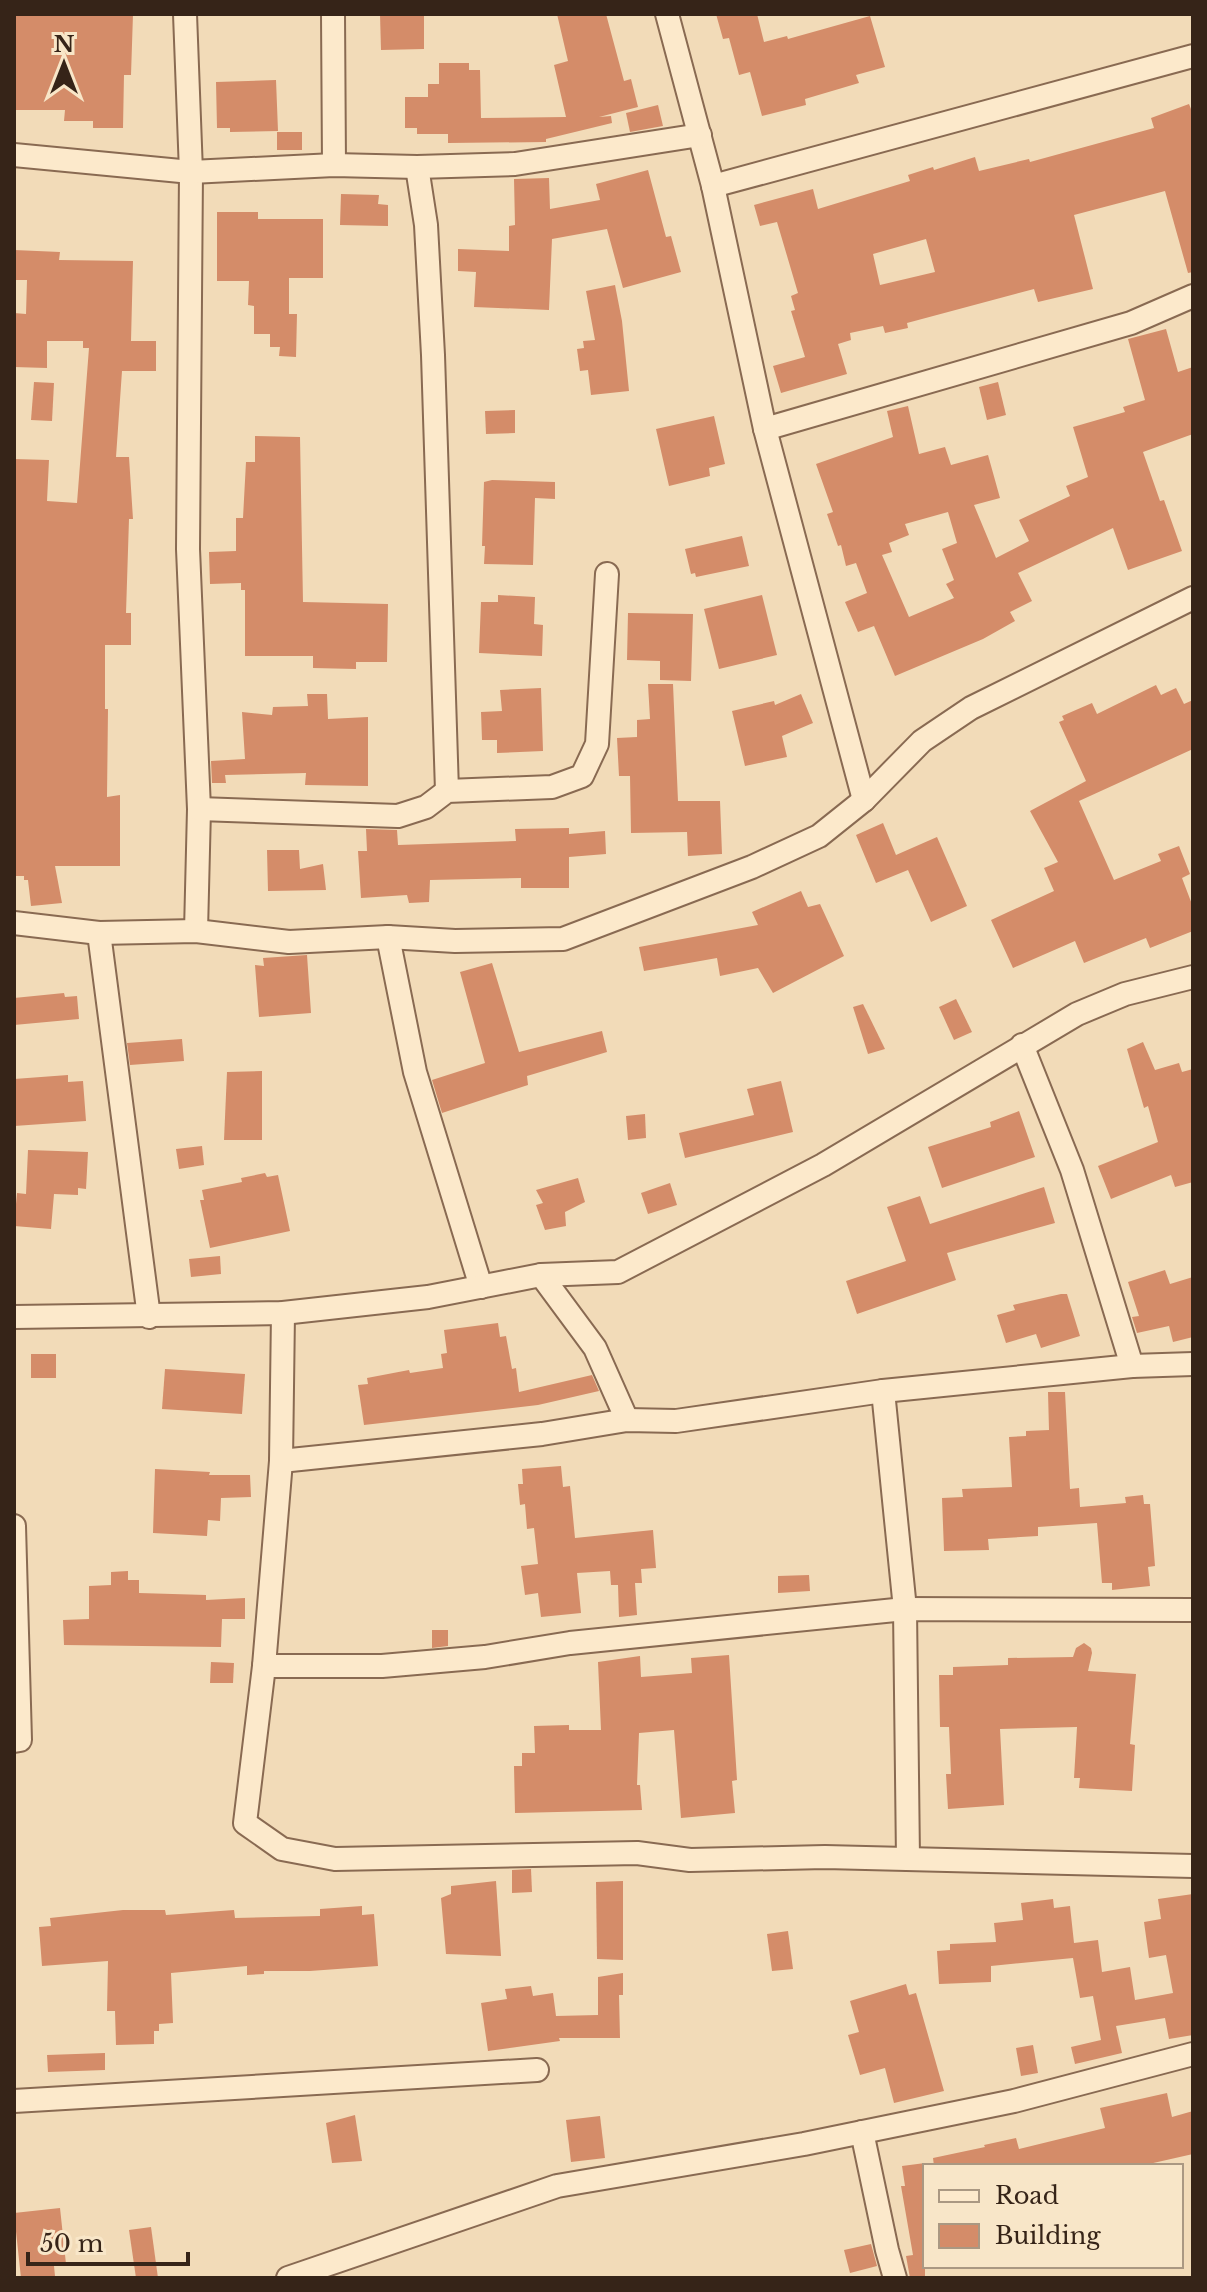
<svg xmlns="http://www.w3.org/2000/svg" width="1207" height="2292" font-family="'Libre Baskerville',serif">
  <rect width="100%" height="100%" fill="#f2dbb8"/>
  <g fill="#d48c69" fill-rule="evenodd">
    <path d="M14 14H133L131 75H124L123 128H93V121H64L65 110H14Z"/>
    <path d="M380 14H424V49L381 50Z"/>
    <path d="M557 14H606L624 81 631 79 638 107 599 117 611 116 612 123 546 139V142L448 143V134H417V128H405V97H428V84H439V63H469V70H480L481 118 566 117 554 65 568 61Z"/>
    <path d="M716 14H757L764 42 787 36 788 39 870 16 885 67 856 75 859 83 805 99 806 105 762 116 750 72 739 75 729 38 723 39Z"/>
    <path d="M276 80 278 131 230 132V128H217L216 82Z"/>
    <path d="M1189 104 1193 114V272L1188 273 1165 191 1074 215 1093 289 1038 302 1034 289 907 323 908 328 885 333 883 326 850 333 851 340 838 344 847 374 781 393 773 366 805 357 791 311 795 310 791 296 798 293 777 222 760 226 754 205 813 189 818 209 910 181 908 175 933 167 934 170 975 157 979 171 1029 159 1030 162 1154 128 1151 118ZM926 239 935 272 880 285 873 254Z"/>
    <path d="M658 105 663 126 630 132 626 113Z"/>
    <rect x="277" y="132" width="25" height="18"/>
    <path d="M648 170 666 237 671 236 681 272 623 288 607 229 552 239 549 310 474 307 476 272 458 271V249L509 251V226L515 225 514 179 549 178 550 209 600 200 596 184Z"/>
    <path d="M341 194 379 195 378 204 388 205V226L340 225Z"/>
    <path d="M217 212H258V219H323V278H289V314H297L296 357 279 356 280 347H270V334H254V306L248 305 249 281H217Z"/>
    <path d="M14 250 60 252 59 260 133 261 131 341H156V371H122L116 457H129L133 519H129L126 613H131V645H105V709H108L107 797 120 795V866H55L62 903 31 906 28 880H24V876H14V459L49 460 47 501 77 503 89 348H83V341H47V368L14 367V313L26 314 27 280H14Z"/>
    <path d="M615 285 622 321 629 391 591 395 588 370 580 371 577 349 584 348 583 341 595 340 586 291Z"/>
    <path d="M1166 329 1178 372 1193 367V434L1143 452 1160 501 1164 500 1182 551 1128 570 1113 528 1018 573 1032 601 1010 612 1015 621 983 639 895 676 874 626 858 632 845 602 867 593 856 563 846 566 841 545 838 546 827 514 833 512 816 464 893 437 887 411 908 406 919 454 945 447 951 465 988 455 1000 498 974 505 996 558 1029 541 1019 520 1070 496 1066 486 1088 477 1073 427 1125 412 1123 407 1145 400 1128 339ZM948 512 957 543 942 549 954 580 946 584 954 598 909 617 882 555 892 552 889 543 909 535 905 524Z"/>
    <path d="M34 382 54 383 52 421 31 420Z"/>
    <path d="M998 382 1006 415 987 420 979 387Z"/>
    <path d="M515 410V433L486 434 485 411Z"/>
    <path d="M714 416 725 464 709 468 710 476 669 486 656 429Z"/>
    <path d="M255 436 300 437 303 602 388 604 387 662H356V669L313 668V656H245V590H241V583L210 584 209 552 236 551V518H243L246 462H255Z"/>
    <path d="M492 480 555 482V499L535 498 533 565 484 564 485 546H482L484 482Z"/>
    <path d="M742 536 749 566 696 577 695 573 691 574 685 549Z"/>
    <path d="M498 595 535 597 534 624 543 625 542 656 479 653 481 602H498Z"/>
    <path d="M762 595 777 655 719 669 704 609Z"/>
    <path d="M628 613 693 614 691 681 660 680V661L627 660Z"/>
    <path d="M648 684H673L678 801H720L722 854 688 856 687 832 631 833 630 776H619L617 738 637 737V720L650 719Z"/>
    <path d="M1156 685 1161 695 1176 688 1184 704 1193 700V749L1079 801 1114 880 1161 861 1158 854 1179 846 1190 874 1182 878 1193 907V931L1150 948 1146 938 1084 963 1075 941 1013 968 991 920 1054 891 1044 868 1058 862 1030 811 1086 781 1059 722 1064 720 1062 716 1092 703 1097 714Z"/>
    <path d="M541 688 543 751 497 753V740H482L481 712 502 711 500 690Z"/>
    <path d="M307 694H327L328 719 368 717V786L305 785 306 773 225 775 226 783H212L211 761 245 759 242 712 272 715 273 707 308 706Z"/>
    <path d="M801 694 813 723 782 736 787 757 745 766 732 711 774 701 775 705Z"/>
    <path d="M883 823 896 855 937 837 967 906 931 922 908 870 876 883 856 835Z"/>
    <path d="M569 828V834L605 831 606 854 569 857V888H521V878L430 880 429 902 409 903 407 895 361 898 358 851H367L366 829 397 830 398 845 516 841 515 829Z"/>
    <path d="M267 850H299L300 869 323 864 326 890 268 891Z"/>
    <path d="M801 891 808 907 820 904 844 956 773 993 758 968 720 976 717 958 644 971 639 947 758 925 752 912Z"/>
    <path d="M307 955 311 1013 259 1017 255 965 264 966 263 958Z"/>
    <path d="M492 963 519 1052 602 1031 607 1052 527 1076 528 1085 442 1113 432 1080 485 1063 460 972Z"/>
    <path d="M64 993 65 997 77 996 79 1019 14 1025V998Z"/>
    <path d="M956 999 972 1032 954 1040 939 1007Z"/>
    <path d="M863 1004 885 1049 868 1054 853 1007Z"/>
    <path d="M182 1039 184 1061 130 1065 127 1043Z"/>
    <path d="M1143 1042 1155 1070 1179 1063 1182 1072 1193 1069V1182L1175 1187 1171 1175 1111 1199 1098 1166 1158 1142 1148 1106 1144 1108 1127 1049Z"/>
    <path d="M262 1071V1140H224L227 1072Z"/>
    <path d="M68 1075V1082L83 1081 86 1121 14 1126V1079Z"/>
    <path d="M781 1081 793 1132 685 1158 679 1133 754 1115 747 1089Z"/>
    <path d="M1019 1111 1035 1157 942 1188 928 1147 991 1127 990 1122Z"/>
    <path d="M645 1114 646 1138 628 1140 626 1116Z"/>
    <path d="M202 1146 204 1165 179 1169 176 1149Z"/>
    <path d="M28 1150 88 1152 86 1189 78 1188V1195L54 1194 51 1229 14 1226 17 1193 26 1194Z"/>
    <path d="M265 1173 267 1177 278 1175 290 1231 210 1248 200 1200H204L202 1190 242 1182 241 1178Z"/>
    <path d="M578 1178 585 1202 565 1212 566 1226 545 1230 536 1205 543 1203 536 1190Z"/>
    <path d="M670 1183 677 1205 648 1214 641 1193Z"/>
    <path d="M1044 1187 1055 1223 947 1253 956 1280 857 1314 846 1281 906 1261 887 1207 920 1196 930 1224Z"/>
    <path d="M220 1256 221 1274 191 1277 189 1259Z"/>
    <path d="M1165 1270 1170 1284 1193 1277V1337L1173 1342 1169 1326 1137 1333 1132 1317 1139 1316 1128 1282Z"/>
    <path d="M1061 1294H1067L1080 1336 1041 1348 1036 1334 1006 1343 997 1315 1015 1310 1013 1305Z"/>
    <path d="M498 1323 500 1337 506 1336 512 1369 516 1368 519 1392 592 1375 599 1391 538 1405 364 1425 358 1385 368 1384 367 1378 409 1370 410 1373 443 1368 441 1354 447 1353 444 1330Z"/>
    <rect x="31" y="1354" width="25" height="24"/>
    <path d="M165 1369 245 1374 242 1414 162 1409Z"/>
    <path d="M1048 1392H1065L1070 1489 1079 1488 1080 1507 1126 1503 1125 1497 1143 1495 1144 1504H1150L1155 1566 1148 1567 1150 1586 1112 1590V1583H1102L1097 1523 1038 1527V1536L988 1539 989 1550 944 1551 942 1498 963 1497 962 1489 1012 1487 1009 1437 1026 1436V1431L1049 1430Z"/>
    <path d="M561 1466 563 1487 570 1486 575 1538 653 1530 656 1568 641 1569 642 1583H635L637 1615 619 1617 618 1585H611L610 1571 577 1573 581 1613 541 1617 538 1593 525 1595 521 1566 538 1564 534 1528 527 1529 525 1504 520 1505 518 1484H523L522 1469Z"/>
    <path d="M155 1469 210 1472 209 1475H250L251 1497 221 1498 220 1521 208 1520 207 1536 153 1533Z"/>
    <path d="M128 1571V1580H139V1593L206 1595V1600L245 1598V1619H222L221 1647 64 1645 63 1620 89 1619V1586L111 1585V1572Z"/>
    <path d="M809 1575 810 1591 778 1593V1576Z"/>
    <path d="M432 1630H448V1646L432 1648Z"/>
    <path d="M1084 1643 1091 1648 1092 1653 1088 1671 1136 1674 1130 1744 1135 1745 1132 1791 1079 1788 1080 1778H1074L1077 1727 1000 1729 1004 1805 948 1809 946 1774H951L949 1727H940L939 1675H953V1667L1008 1665V1658L1073 1657 1076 1648Z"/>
    <path d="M729 1655 737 1780 732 1781 735 1813 681 1818 674 1730 639 1733 637 1785H640L642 1810 515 1813 514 1766H522V1753H535L534 1726 569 1725V1730H601L598 1662 640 1656 641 1677 692 1673 691 1658Z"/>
    <path d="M211 1662 234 1663 233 1683H210Z"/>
    <path d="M531 1869 532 1892 512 1893V1870Z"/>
    <path d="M496 1881 501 1956 446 1954 441 1898 451 1894V1886Z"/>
    <path d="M623 1881V1960L597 1959 596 1882Z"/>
    <path d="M1193 1894V2035L1169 2039 1165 2018 1116 2026 1122 2053 1075 2064 1071 2047 1101 2040 1093 1996 1080 1998 1073 1958 991 1966V1982L939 1984 937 1951 950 1950V1944L996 1942 994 1923 1023 1920 1021 1903 1053 1899 1054 1908 1070 1906 1074 1943 1098 1940 1102 1972 1130 1967 1135 2000 1173 1993 1166 1955 1149 1958 1144 1922 1161 1919 1158 1899Z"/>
    <path d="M362 1906V1915L374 1914 378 1966 310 1971H264V1974L247 1975V1966L171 1973 173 2023 159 2024V2031H154V2044L116 2045 115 2011H107L108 1961 42 1966 39 1927 51 1926 50 1918 123 1910H165L166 1915 234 1910 235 1918 320 1916V1909Z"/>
    <path d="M788 1931 793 1969 772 1971 767 1934Z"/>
    <path d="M623 1973V1995H619L620 2038H559L560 2041 488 2051 481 2003 507 1999 505 1989 531 1986 533 1996 553 1993 556 2016 598 2015V1977Z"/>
    <path d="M906 1984 909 1995 916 1993 944 2091 894 2103 885 2068 860 2075 848 2035 859 2032 850 2001Z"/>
    <path d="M1033 2045 1038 2073 1021 2076 1016 2048Z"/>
    <path d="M105 2053V2070L48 2072 47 2055Z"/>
    <path d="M1167 2093 1172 2117 1193 2111V2154L1140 2166H934L933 2158 985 2147 984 2145 1016 2138 1019 2149 1105 2128 1100 2108Z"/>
    <path d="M355 2115 362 2161 332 2163 326 2123Z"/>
    <path d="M600 2116 605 2158 571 2162 566 2120Z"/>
    <path d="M925 2163V2278H910L906 2256 913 2255 901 2186H905L902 2166Z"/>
    <path d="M60 2208 66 2264 54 2266 55 2276 21 2278 14 2213Z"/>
    <path d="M151 2227 158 2278H136L129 2230Z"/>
    <path d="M871 2244 877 2266 850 2273 844 2250Z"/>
  </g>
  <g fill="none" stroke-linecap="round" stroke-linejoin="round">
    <g stroke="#896a52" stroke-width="26">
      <g id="minor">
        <path d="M185 14 191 172 188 549 199 809 196 931"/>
        <path d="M333 14 334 165"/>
        <path d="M667 14 713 186 765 429 864 800"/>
        <path d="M14 155 191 172 334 165 417 167 515 164 700 135"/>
        <path d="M417 167 426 225 433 355 447 791"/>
        <path d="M713 186 1193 56"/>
        <path d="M765 429 1131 323 1193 296"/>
        <path d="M199 809 398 816 426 807 447 791 552 787 582 776 597 744 607 574"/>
        <path d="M14 923 99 933 196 931 289 942 388 937 455 941 563 939 752 867 819 836 864 800 922 741 971 708 1193 598"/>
        <path d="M99 933 149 1317"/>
        <path d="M388 937 415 1072 481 1287"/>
        <path d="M1022 1045 1072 1170 1132 1366"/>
        <path d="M541 1275 595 1348 627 1420"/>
        <path d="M283 1313 281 1461 264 1666 245 1823 282 1849 335 1859 637 1853 690 1860 825 1857 1193 1866"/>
        <path d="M14 1317 283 1313 428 1297 541 1275 618 1272 823 1165 1077 1014 1125 994 1193 977"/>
        <path d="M883 1391 905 1609 908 1859"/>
        <path d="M281 1461 542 1434 627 1420 676 1421 883 1391 1132 1366 1193 1364"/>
        <path d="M14 1526 20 1740 14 1741"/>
        <path d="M264 1666H382L485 1657 570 1643 905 1609 1193 1610"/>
        <path d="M14 2101 537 2070"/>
        <path d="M862 2132 887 2250 895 2278"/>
        <path d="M288 2278 557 2186 804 2144 1014 2101 1193 2054"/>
      </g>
    </g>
    <use href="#minor" stroke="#fce9cb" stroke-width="22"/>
  </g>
  <rect width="1207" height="2292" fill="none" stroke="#362418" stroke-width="32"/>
  <rect x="923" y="2164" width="260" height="104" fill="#f8e6c8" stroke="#aa9882" stroke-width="2"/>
  <rect x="939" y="2190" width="40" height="12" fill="#fce9cb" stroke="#aa9882" stroke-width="2"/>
  <text x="995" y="2204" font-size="24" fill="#362418">Road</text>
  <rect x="939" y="2224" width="40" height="24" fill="#d48c69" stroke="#aa9882" stroke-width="2"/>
  <text x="995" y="2244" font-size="24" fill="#362418">Building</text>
  <g transform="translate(64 64)" stroke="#f8e6c8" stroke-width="6" paint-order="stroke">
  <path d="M0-6L14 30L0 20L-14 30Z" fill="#362418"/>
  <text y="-12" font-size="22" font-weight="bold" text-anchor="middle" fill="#362418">N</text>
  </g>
  <path d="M28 2252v12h160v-12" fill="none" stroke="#362418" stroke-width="4"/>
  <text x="40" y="2252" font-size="24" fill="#362418" stroke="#f8e6c8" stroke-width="6" paint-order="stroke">50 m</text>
</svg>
